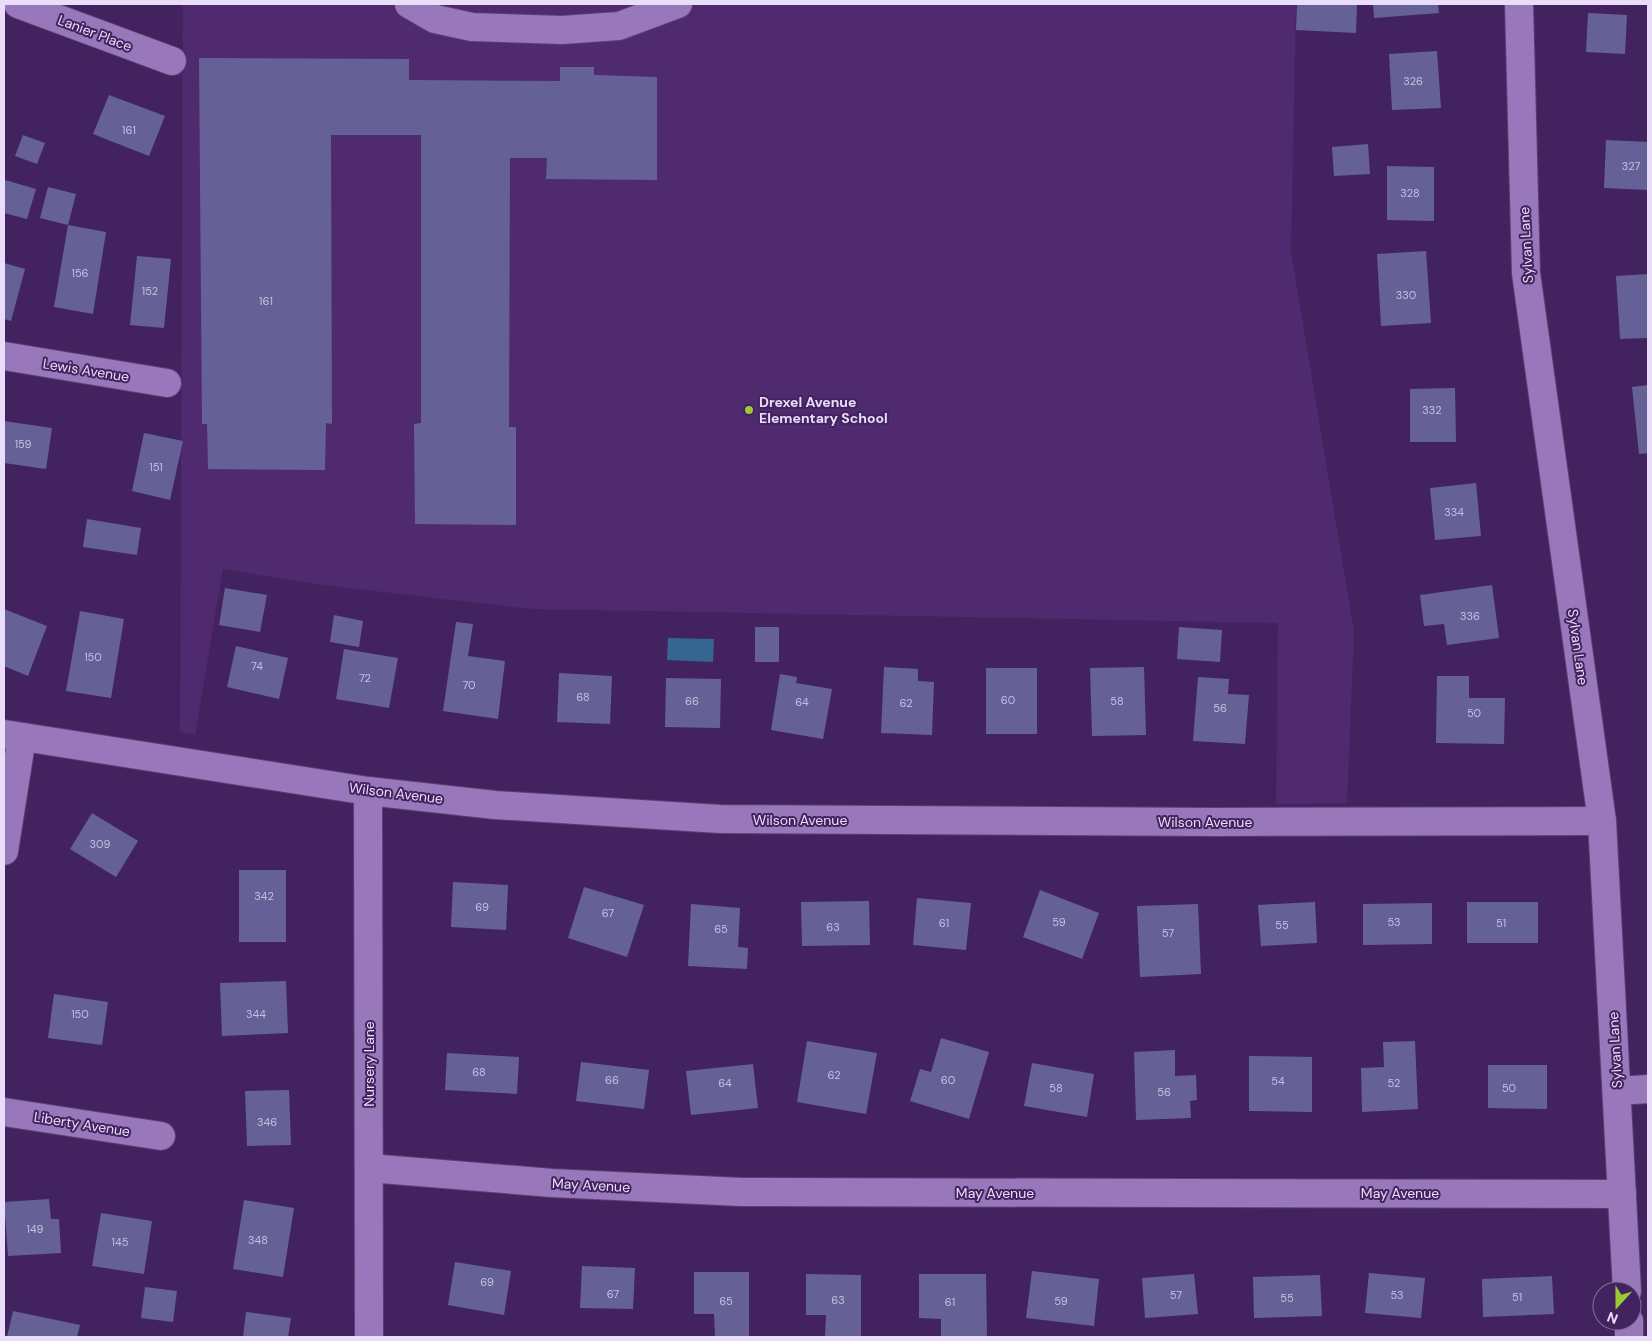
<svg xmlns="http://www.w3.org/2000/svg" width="1652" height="1341" font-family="'DM Sans',sans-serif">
  <rect width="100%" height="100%" fill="#43235f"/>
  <path fill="#4f2a6e" d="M183 4H1296L1291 252 1354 631 1347 803 1276 804 1278 623 533 609 322 585 223 569 195 735 180 732Z"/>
  <path fill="#36668f" d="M668 638 714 639 713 662 667 660Z"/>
  <g fill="#656197">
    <path d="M1297 4H1357L1356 33 1296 30Z"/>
    <path d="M1373 4H1438L1439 13 1374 18Z"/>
    <path d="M1588 13 1627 15 1625 54 1586 52Z"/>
    <path d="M1437 51 1441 108 1392 110 1389 54Z"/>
    <path d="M199 58 409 59V80L560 81V67H594V75L657 77V180L546 179 547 158H510L509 427H516V525L415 524 414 424 421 423V135H331L332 424 326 423 325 470 208 469 207 424H202Z"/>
    <path d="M109 95 165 116 149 156 93 134Z"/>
    <path d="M23 135 45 143 37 164 15 156Z"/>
    <path d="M1606 140 1648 142V190L1604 188Z"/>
    <path d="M1368 144 1370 174 1334 176 1332 147Z"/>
    <path d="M1387 166 1434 167V221L1387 220Z"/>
    <path d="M5 180 36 189 27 219 4 213Z"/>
    <path d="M48 187 76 194 68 225 40 218Z"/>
    <path d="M68 225 106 232 93 314 54 307Z"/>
    <path d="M1426 251 1431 323 1381 326 1377 254Z"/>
    <path d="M137 256 171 259 164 328 130 325Z"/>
    <path d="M4 263 25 269 11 321 4 319Z"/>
    <path d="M1648 274V338L1620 339 1616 276Z"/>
    <path d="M1648 385V453L1639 454 1632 387Z"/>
    <path d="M1455 388 1456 442H1410V389Z"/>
    <path d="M4 421 52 428 46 469 4 463Z"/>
    <path d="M144 433 183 441 170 500 132 491Z"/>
    <path d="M1476 483 1481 536 1435 540 1430 488Z"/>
    <path d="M87 519 141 528 137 555 83 547Z"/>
    <path d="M1492 585 1499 638 1447 645 1444 624 1424 626 1420 595Z"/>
    <path d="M225 588 267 595 260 632 219 625Z"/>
    <path d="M4 609 47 626 28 676 4 666Z"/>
    <path d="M80 611 124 619 111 698 66 691Z"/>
    <path d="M334 615 363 621 359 647 330 642Z"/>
    <path d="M456 622 473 624 468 656 505 661 498 719 443 711Z"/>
    <rect x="755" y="627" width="24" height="35"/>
    <path d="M1179 627 1222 630 1220 662 1177 659Z"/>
    <path d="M236 646 288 658 279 699 227 687Z"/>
    <path d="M344 649 398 658 389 708 336 699Z"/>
    <path d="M884 667 918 669V681L934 682 932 735 881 733Z"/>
    <path d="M1144 667 1146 735 1092 736 1090 668Z"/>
    <rect x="986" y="668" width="51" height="66"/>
    <path d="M559 673 612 676 610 724 557 722Z"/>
    <path d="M780 674 797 677 796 683 832 689 823 739 771 730Z"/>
    <path d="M1437 676H1469V698H1505L1504 744 1436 743Z"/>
    <path d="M1198 677 1229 679 1228 694 1249 695 1245 744 1193 741Z"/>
    <path d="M666 678 721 679 720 728 665 727Z"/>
    <path d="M92 813 138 841 116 877 70 849Z"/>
    <rect x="239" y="870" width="47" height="72"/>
    <path d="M453 882 508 885 506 930 451 927Z"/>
    <path d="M584 887 644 905 627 957 568 938Z"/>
    <path d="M1040 890 1099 913 1082 959 1023 937Z"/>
    <path d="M917 898 971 903 966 950 913 945Z"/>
    <path d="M869 901 870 945 802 946 801 902Z"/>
    <path d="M1315 902 1317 943 1261 946 1258 905Z"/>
    <rect x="1467" y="902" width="71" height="41"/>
    <path d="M1432 903V944L1363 945V904Z"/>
    <path d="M691 904 740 908 738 947 748 948 747 969 688 966Z"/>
    <path d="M1198 904 1201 974 1140 977 1137 906Z"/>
    <path d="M286 981 288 1033 222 1036 220 983Z"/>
    <path d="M54 994 108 1002 102 1045 48 1038Z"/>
    <path d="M941 1038 989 1052 969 1119 910 1101 920 1069 931 1072Z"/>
    <path d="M807 1041 877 1053 866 1114 797 1102Z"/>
    <path d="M1415 1041 1418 1109 1362 1112 1361 1068 1384 1067 1383 1042Z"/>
    <path d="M1175 1050V1076L1196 1075 1197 1100 1190 1101 1191 1118 1136 1120 1134 1052Z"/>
    <path d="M447 1053 519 1057 517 1094 445 1090Z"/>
    <path d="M1249 1056 1312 1057V1112L1249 1111Z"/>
    <path d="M581 1062 649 1070 644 1109 576 1101Z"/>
    <path d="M1032 1063 1094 1074 1087 1117 1024 1106Z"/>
    <path d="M753 1064 758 1108 691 1115 686 1071Z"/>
    <path d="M1488 1065H1547V1109L1488 1108Z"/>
    <path d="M289 1090 291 1145 247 1146 245 1091Z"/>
    <path d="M49 1199 51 1219H59L61 1253 8 1256 4 1202Z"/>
    <path d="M244 1200 294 1208 283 1277 233 1269Z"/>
    <path d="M101 1213 152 1221 144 1274 92 1266Z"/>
    <path d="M455 1262 511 1271 504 1315 448 1305Z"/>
    <path d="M582 1266 635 1268 633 1309 580 1308Z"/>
    <path d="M1032 1271 1099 1279 1094 1326 1026 1318Z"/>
    <path d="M694 1272H749V1337H715L714 1314H694Z"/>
    <path d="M1369 1273 1425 1278 1421 1318 1365 1313Z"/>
    <path d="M806 1274 861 1275V1337H825L826 1315H806Z"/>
    <path d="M919 1274H986L987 1337H941V1319L919 1318Z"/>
    <path d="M1194 1274 1198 1314 1145 1318 1142 1278Z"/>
    <path d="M1320 1275 1322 1316 1254 1318 1253 1277Z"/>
    <path d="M1552 1276 1554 1314 1483 1317 1482 1279Z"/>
    <path d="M145 1287 177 1291 173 1322 141 1318Z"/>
    <path d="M13 1311 80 1325 77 1337H7Z"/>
    <path d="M246 1312 291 1318 288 1337H243Z"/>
  </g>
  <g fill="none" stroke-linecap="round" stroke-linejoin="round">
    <g stroke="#5c3e73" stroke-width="30">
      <g id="minor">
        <path d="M18 4 172 61"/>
        <path d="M409 4 435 19 472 27 562 30 619 26 678 4"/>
        <path d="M1519 4 1526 273 1602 821 1627 1291"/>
        <path d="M4 356 167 383"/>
        <path d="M4 734 368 791 495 805 720 819 1215 822 1602 821"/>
        <path d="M368 791 369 1337"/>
        <path d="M4 851 22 737"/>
        <path d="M1618 1091 1648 1089"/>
        <path d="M4 1112 161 1136"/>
        <path d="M369 1168 552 1183 741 1192 1622 1194"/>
        <path d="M1629 1321V1337"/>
      </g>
    </g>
    <use href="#minor" stroke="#97b" stroke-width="28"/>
  </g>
  <circle fill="#9acb35" stroke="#43235f" stroke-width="2" cx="749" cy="410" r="5"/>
  <g text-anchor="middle" stroke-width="4" stroke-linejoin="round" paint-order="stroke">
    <g font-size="11" fill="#c9bee1">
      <text x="1413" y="85">326</text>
      <text x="129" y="134">161</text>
      <text x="1631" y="170">327</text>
      <text x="1410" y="197">328</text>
      <text x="80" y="277">156</text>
      <text x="150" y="295">152</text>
      <text x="1406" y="299">330</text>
      <text x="266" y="305">161</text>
      <text x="1432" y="414">332</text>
      <text x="23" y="448">159</text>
      <text x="156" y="471">151</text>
      <text x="1454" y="516">334</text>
      <text x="1470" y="620">336</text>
      <text x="93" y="661">150</text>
      <text x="257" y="670">74</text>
      <text x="365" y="682">72</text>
      <text x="469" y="689">70</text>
      <text x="583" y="701">68</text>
      <text x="1008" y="704">60</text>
      <text x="692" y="705">66</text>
      <text x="1117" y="705">58</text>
      <text x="802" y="706">64</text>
      <text x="906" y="707">62</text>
      <text x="1220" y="712">56</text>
      <text x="1474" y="717">50</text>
      <text x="100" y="848">309</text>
      <text x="264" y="900">342</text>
      <text x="482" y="911">69</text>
      <text x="608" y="917">67</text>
      <text x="1059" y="926">59</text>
      <text x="1394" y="926">53</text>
      <text x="944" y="927">61</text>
      <text x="1501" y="927">51</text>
      <text x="1282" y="929">55</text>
      <text x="833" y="931">63</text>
      <text x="721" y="933">65</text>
      <text x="1168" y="937">57</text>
      <text x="80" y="1018">150</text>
      <text x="256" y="1018">344</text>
      <text x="479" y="1076">68</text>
      <text x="834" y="1079">62</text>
      <text x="612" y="1084">66</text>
      <text x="948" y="1084">60</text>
      <text x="1278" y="1085">54</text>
      <text x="725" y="1087">64</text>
      <text x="1394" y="1087">52</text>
      <text x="1056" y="1092">58</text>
      <text x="1509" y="1092">50</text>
      <text x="1164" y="1096">56</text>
      <text x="267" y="1126">346</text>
      <text x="35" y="1233">149</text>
      <text x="258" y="1244">348</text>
      <text x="120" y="1246">145</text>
      <text x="487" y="1286">69</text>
      <text x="613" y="1298">67</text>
      <text x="1176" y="1299">57</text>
      <text x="1397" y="1299">53</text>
      <text x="1517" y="1301">51</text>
      <text x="1287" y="1302">55</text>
      <text x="838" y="1304">63</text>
      <text x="726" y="1305">65</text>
      <text x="1061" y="1305">59</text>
      <text x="950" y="1306">61</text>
    </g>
    <g font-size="14" fill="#eaddfa" stroke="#43235f">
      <text transform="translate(95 33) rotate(21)" y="5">Lanier Place</text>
      <text transform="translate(1526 245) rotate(-93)" y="5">Sylvan Lane</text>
      <text transform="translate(86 370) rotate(9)" y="5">Lewis Avenue</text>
      <text transform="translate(1578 647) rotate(82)" y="5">Sylvan Lane</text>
      <text transform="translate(396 793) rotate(7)" y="5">Wilson Avenue</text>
      <text x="800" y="825">Wilson Avenue</text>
      <text x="1205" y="827">Wilson Avenue</text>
      <text transform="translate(1615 1050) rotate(-93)" y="5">Sylvan Lane</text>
      <text transform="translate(369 1064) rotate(-90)" y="5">Nursery Lane</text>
      <text transform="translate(82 1124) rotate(9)" y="5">Liberty Avenue</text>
      <text transform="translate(591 1185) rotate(3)" y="5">May Avenue</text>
      <text x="995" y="1198">May Avenue</text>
      <text x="1400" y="1198">May Avenue</text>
    </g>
    <g font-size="14" font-weight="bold" fill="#eaddfa" stroke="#43235f" text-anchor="start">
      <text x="759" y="407">Drexel Avenue<tspan x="759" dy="16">Elementary School</tspan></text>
    </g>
  </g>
  <rect width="1652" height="1341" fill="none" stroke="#eaddfa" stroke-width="10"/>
  <g transform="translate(1617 1306) rotate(201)"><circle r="24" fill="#43235f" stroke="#866d9d"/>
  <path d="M0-4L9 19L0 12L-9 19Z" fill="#9acb35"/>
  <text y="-8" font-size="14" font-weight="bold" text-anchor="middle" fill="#eaddfa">N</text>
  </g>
</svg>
